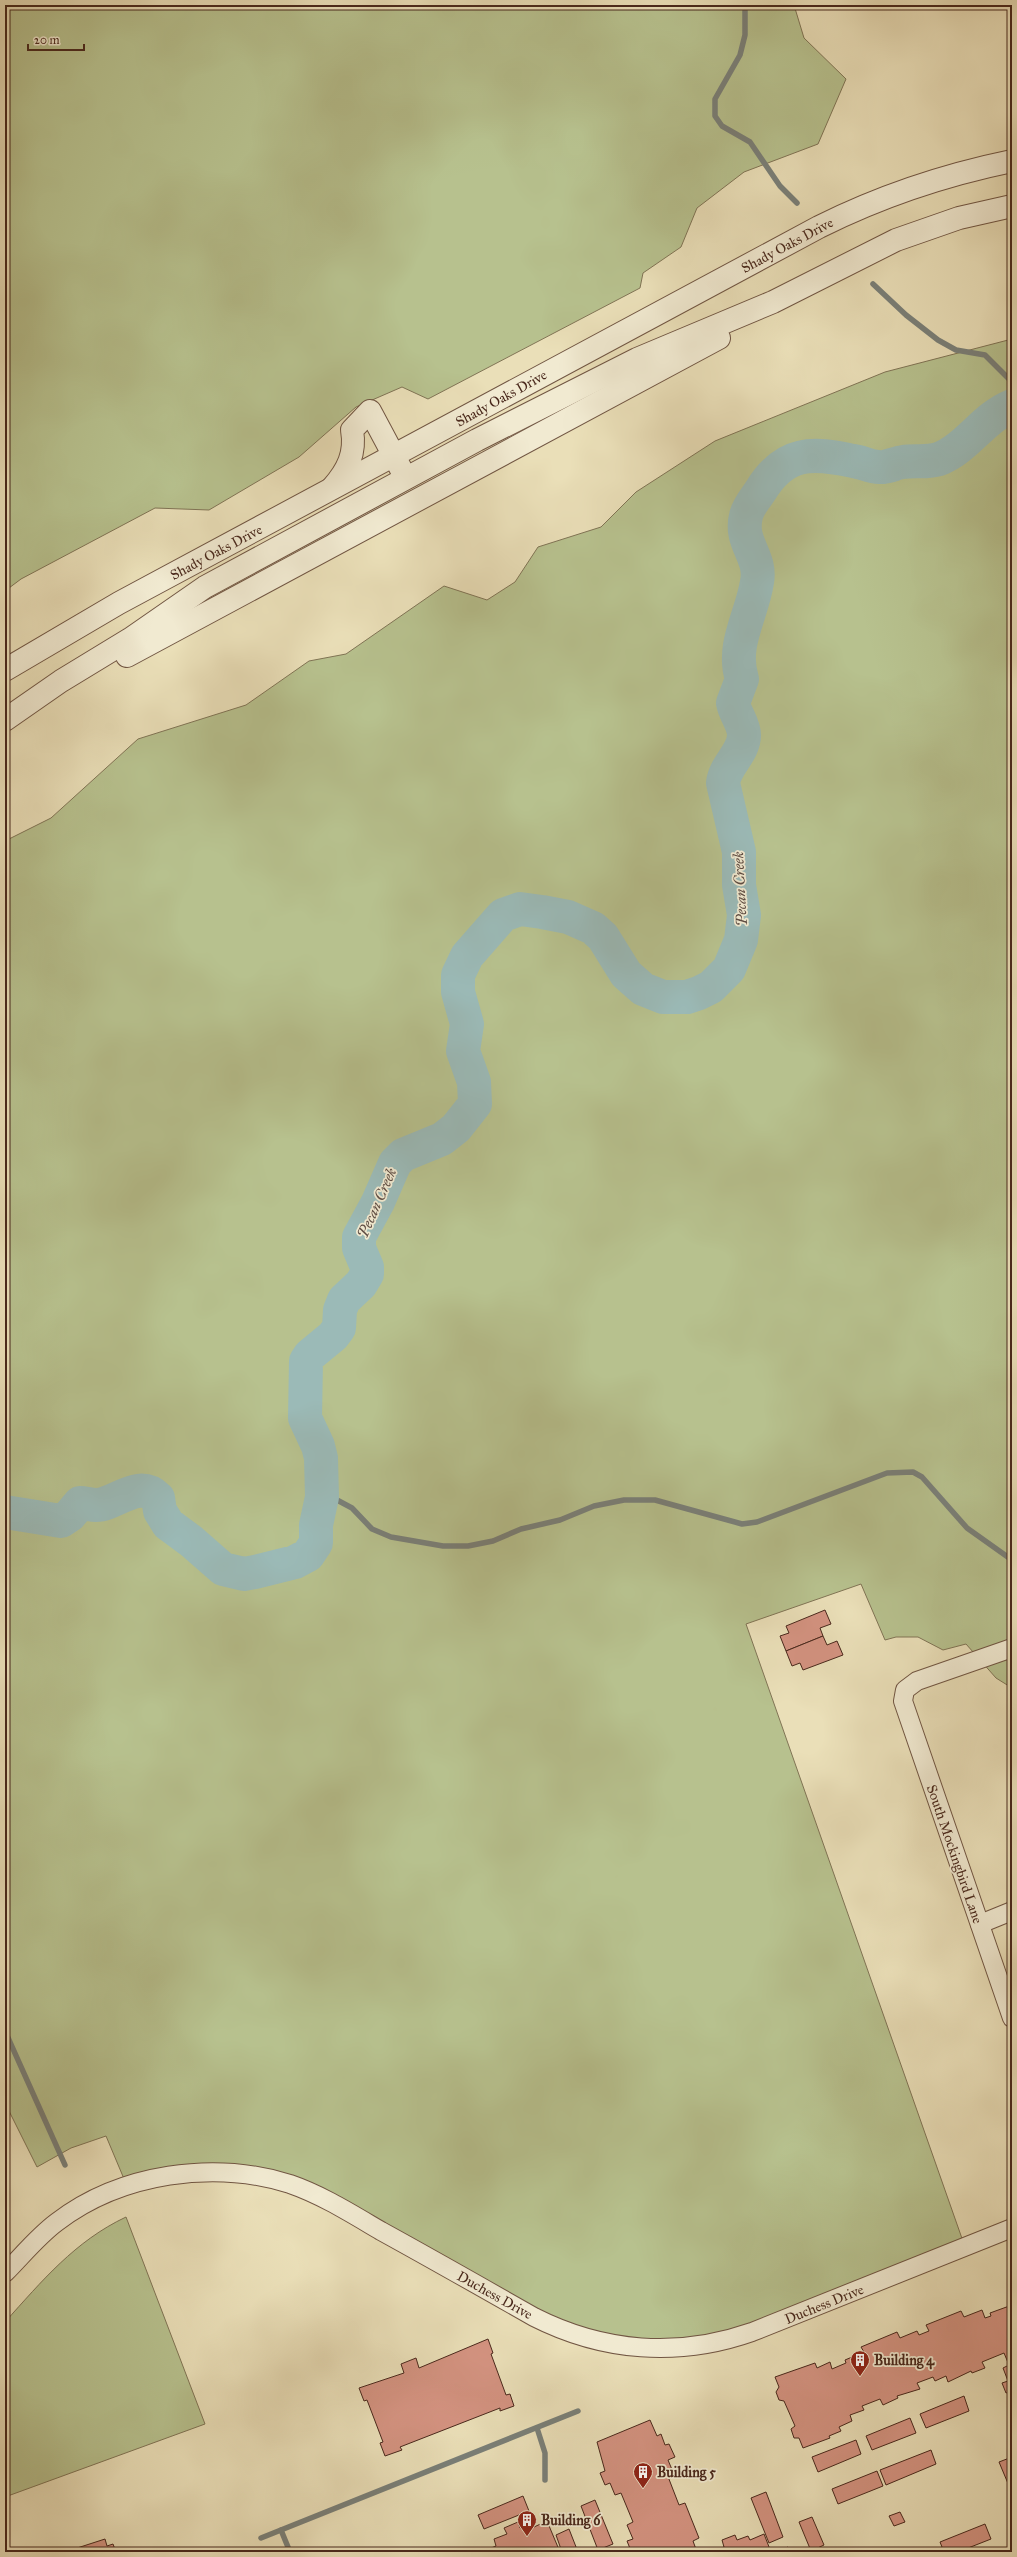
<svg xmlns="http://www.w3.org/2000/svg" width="1017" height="2557" font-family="'IM FELL Great Primer',serif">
  <rect width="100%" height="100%" fill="#eadfb8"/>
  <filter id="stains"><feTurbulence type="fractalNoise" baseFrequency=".005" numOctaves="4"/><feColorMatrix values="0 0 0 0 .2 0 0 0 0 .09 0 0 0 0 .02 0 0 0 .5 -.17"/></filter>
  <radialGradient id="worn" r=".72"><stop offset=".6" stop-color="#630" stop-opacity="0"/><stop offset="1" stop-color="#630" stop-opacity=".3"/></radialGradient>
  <g fill="#b7c18e" stroke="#807455">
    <path d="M5 5H794L804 38 846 79 818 144 744 172 697 208 681 247 643 273 640 288 428 399 402 387 356 407 299 457 209 510 155 508 21 579 5 591Z"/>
    <path d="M1012 339V1688L996 1678 966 1644 943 1650 918 1637H896L885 1640 861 1584 746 1624 965 2247 734 2339 596 2341 335 2205 261 2177 127 2186 106 2136 71 2148 37 2167 5 2103V841L51 818 138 739 246 705 309 661 346 654 444 586 487 600 515 582 538 547 601 527 636 492 715 441 885 372Z"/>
    <path d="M126 2217 205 2424 5 2497V2322C42 2281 75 2241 126 2217Z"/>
  </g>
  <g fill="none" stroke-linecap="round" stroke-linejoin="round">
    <g stroke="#7a8079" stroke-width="5.5">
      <path d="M745 5V35L740 55 715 99V116L722 126 750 142 780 186 797 203"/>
      <path d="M873 284 906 315 938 340 956 350 985 355 1012 382"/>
      <path d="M322 1497 337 1500 352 1508 372 1529 391 1537 443 1546H468L493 1541 521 1529 560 1520 594 1506 624 1500H655L742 1524 757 1522 887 1473 913 1472 922 1477 967 1528 1012 1560"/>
      <path d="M5 2031 65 2165"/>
      <path d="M537 2428 545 2453V2480"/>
      <path d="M281 2530 290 2552"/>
      <path d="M261 2538 578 2411"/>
    </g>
    <path stroke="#9bbab7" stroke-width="34" d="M5 1512 61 1521 70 1515 80 1503C85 1503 91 1505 96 1505 116 1505 138 1478 158 1498L160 1511 168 1524 191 1541 223 1569 244 1574 255 1572 295 1562 308 1555 316 1543V1525L322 1497 321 1458 318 1446 305 1418 306 1361 310 1355 333 1336 339 1328 340 1310 344 1300 361 1284 367 1274V1267L359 1248V1237L378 1202 395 1163 403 1155 442 1139 456 1128 475 1104 474 1082 463 1051 467 1024 458 992V975L467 956 503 915 520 909 542 912 568 917 593 928 603 937 626 974 643 989 663 997H687L699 993 711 987 729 969 741 940 744 915 739 885V852L723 783C725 765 744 753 744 735 744 724 735 714 733 703L742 679C731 645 752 615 757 582 762 556 739 543 746 516 748 506 756 498 761 490 785 451 812 452 853 461 862 462 870 467 879 467 887 468 895 463 903 462 915 460 927 463 939 459 966 449 984 417 1012 406"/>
  </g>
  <g fill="#d49381" stroke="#49281c">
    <path d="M825 1610 831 1624 820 1628 823 1636 786 1651 780 1636 789 1633 786 1626Z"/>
    <path d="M823 1636 827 1645 837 1641 843 1655 803 1670 800 1663 792 1666 786 1651Z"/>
    <path d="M1012 2305V2391L1006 2393 1002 2383 1008 2381 1003 2368 1009 2365 1004 2353 982 2362 985 2368 972 2373 971 2371 948 2382 946 2376 935 2381 933 2377 917 2383 920 2389 897 2396 898 2398 883 2405 880 2399 862 2406 864 2410 850 2415 852 2421 839 2427 841 2431 829 2436 830 2438 803 2448 799 2438H794L791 2429 795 2426 784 2401 779 2400 776 2392 779 2387 775 2377 815 2363 817 2368 830 2362 832 2369 846 2363 845 2360 864 2352 861 2347 897 2332 900 2338 917 2331 919 2335 929 2331 926 2325 961 2311 964 2317 982 2310 985 2318 991 2316 990 2313Z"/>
    <path d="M488 2339 493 2353 491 2354 506 2395 510 2394 514 2406 500 2411V2408L400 2447 402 2450 385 2456 380 2443 383 2442 367 2400 364 2401 359 2388 404 2373 401 2364 416 2358 419 2368Z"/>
    <path d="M964 2396 969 2411 926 2428 920 2414Z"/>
    <path d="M910 2418 916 2433 872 2450 866 2436Z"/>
    <path d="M650 2420 657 2436 661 2434 665 2445 669 2444 675 2457 668 2460 673 2472 667 2474 679 2505 685 2503 699 2538 693 2541 697 2552H638L637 2548 631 2551 627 2541 633 2539 627 2525 633 2522 621 2493 615 2495 610 2483 605 2485 600 2473 605 2471 597 2442Z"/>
    <path d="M856 2440 861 2454 818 2472 812 2457Z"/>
    <path d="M931 2450 936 2464 886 2485 880 2470Z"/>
    <path d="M1012 2457V2493L999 2462Z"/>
    <path d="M877 2471 883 2486 838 2504 832 2489Z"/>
    <path d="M766 2492 783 2537 769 2543 751 2498Z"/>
    <path d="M523 2496 529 2511 484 2529 478 2515Z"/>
    <path d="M595 2500 613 2544 598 2550 581 2506Z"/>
    <path d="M900 2512 905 2522 894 2526 889 2516Z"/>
    <path d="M812 2517 824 2545 811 2551 799 2522Z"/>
    <path d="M547 2521 560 2552H481L496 2546 494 2539 507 2534 504 2528 518 2522 520 2528 532 2523 534 2527Z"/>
    <path d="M985 2524 991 2539 958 2552H944L940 2542Z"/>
    <path d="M569 2529 578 2552H562L556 2535Z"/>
    <path d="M764 2534 771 2552H712L724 2547 722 2540 735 2535 737 2540 748 2536 750 2540Z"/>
    <path d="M105 2539 107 2546 113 2544 116 2552H72L71 2550Z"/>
    <path d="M788 2547 790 2552H775Z"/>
  </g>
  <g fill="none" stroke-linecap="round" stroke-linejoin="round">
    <g stroke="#715643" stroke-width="20">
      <g id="minor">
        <path d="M1012 1648 917 1681 905 1690 903 1701 1012 2018"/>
        <path d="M980 1924 1012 1911"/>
        <path d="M5 2273C22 2256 38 2236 57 2222 121 2173 214 2160 290 2184 322 2195 352 2214 381 2231 432 2259 483 2288 534 2317 603 2352 678 2358 752 2332L1012 2228"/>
      </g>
    </g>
    <g stroke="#715643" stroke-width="24">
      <g id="tertiary">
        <path d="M332 488C348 470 356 453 352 430L370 411 402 471"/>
        <path d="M127 656 719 338"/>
        <path d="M5 670 119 603 819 227C881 196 944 175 1012 161"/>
        <path d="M5 720 61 681 130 639 205 587 477 440 637 359 773 302 896 240 959 218 1012 206"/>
      </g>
    </g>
    <use href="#minor" stroke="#f1ead1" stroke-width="18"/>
    <use href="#tertiary" stroke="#f1ead1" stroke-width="22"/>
  </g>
  <defs>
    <g id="building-pin" transform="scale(1)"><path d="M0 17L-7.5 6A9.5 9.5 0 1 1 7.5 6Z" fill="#8f2418" stroke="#f1ead1"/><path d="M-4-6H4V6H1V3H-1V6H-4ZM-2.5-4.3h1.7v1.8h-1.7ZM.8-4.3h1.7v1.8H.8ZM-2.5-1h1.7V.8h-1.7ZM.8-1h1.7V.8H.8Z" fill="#fff"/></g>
  </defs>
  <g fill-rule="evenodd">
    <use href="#building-pin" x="860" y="2360"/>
    <use href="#building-pin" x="643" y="2472"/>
    <use href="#building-pin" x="527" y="2520"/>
  </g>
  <g text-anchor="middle" stroke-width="3.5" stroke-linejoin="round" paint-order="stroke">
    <g font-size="14" fill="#49281c" stroke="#f1ead1">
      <text transform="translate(787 245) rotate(-28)" y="5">Shady Oaks Drive</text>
      <text transform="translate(501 398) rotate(-29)" y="5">Shady Oaks Drive</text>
      <text transform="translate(216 552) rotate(-28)" y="5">Shady Oaks Drive</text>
      <text transform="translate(955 1854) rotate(71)" y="5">South Mockingbird Lane</text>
      <text transform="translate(495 2295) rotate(29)" y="5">Duchess Drive</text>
      <text transform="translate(824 2304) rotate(-22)" y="5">Duchess Drive</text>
    </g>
    <g font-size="14" font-weight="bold" fill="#49281c" stroke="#f1ead1" text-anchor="start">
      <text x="874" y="2365">Building 4</text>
      <text x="657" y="2477">Building 5</text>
      <text x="541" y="2525">Building 6</text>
    </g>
    <g font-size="15" font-style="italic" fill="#5e4c43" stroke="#f1ead1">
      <text transform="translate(740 889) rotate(-93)" y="5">Pecan Creek</text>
      <text transform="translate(377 1203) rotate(-66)" y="5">Pecan Creek</text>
    </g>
  </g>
  <rect width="1017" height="2557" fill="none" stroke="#eadfb8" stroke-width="20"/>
  <rect x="6" y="6" width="1005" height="2545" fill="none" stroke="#49281c" stroke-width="2"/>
  <rect x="10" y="10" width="997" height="2537" fill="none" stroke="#49281c"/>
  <path d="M28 44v6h56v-6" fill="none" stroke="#49281c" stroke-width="2"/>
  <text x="34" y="44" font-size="12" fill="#49281c" stroke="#f1ead1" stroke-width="3" paint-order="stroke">20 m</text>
  <rect width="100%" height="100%" filter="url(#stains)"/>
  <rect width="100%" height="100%" fill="url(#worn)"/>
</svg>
